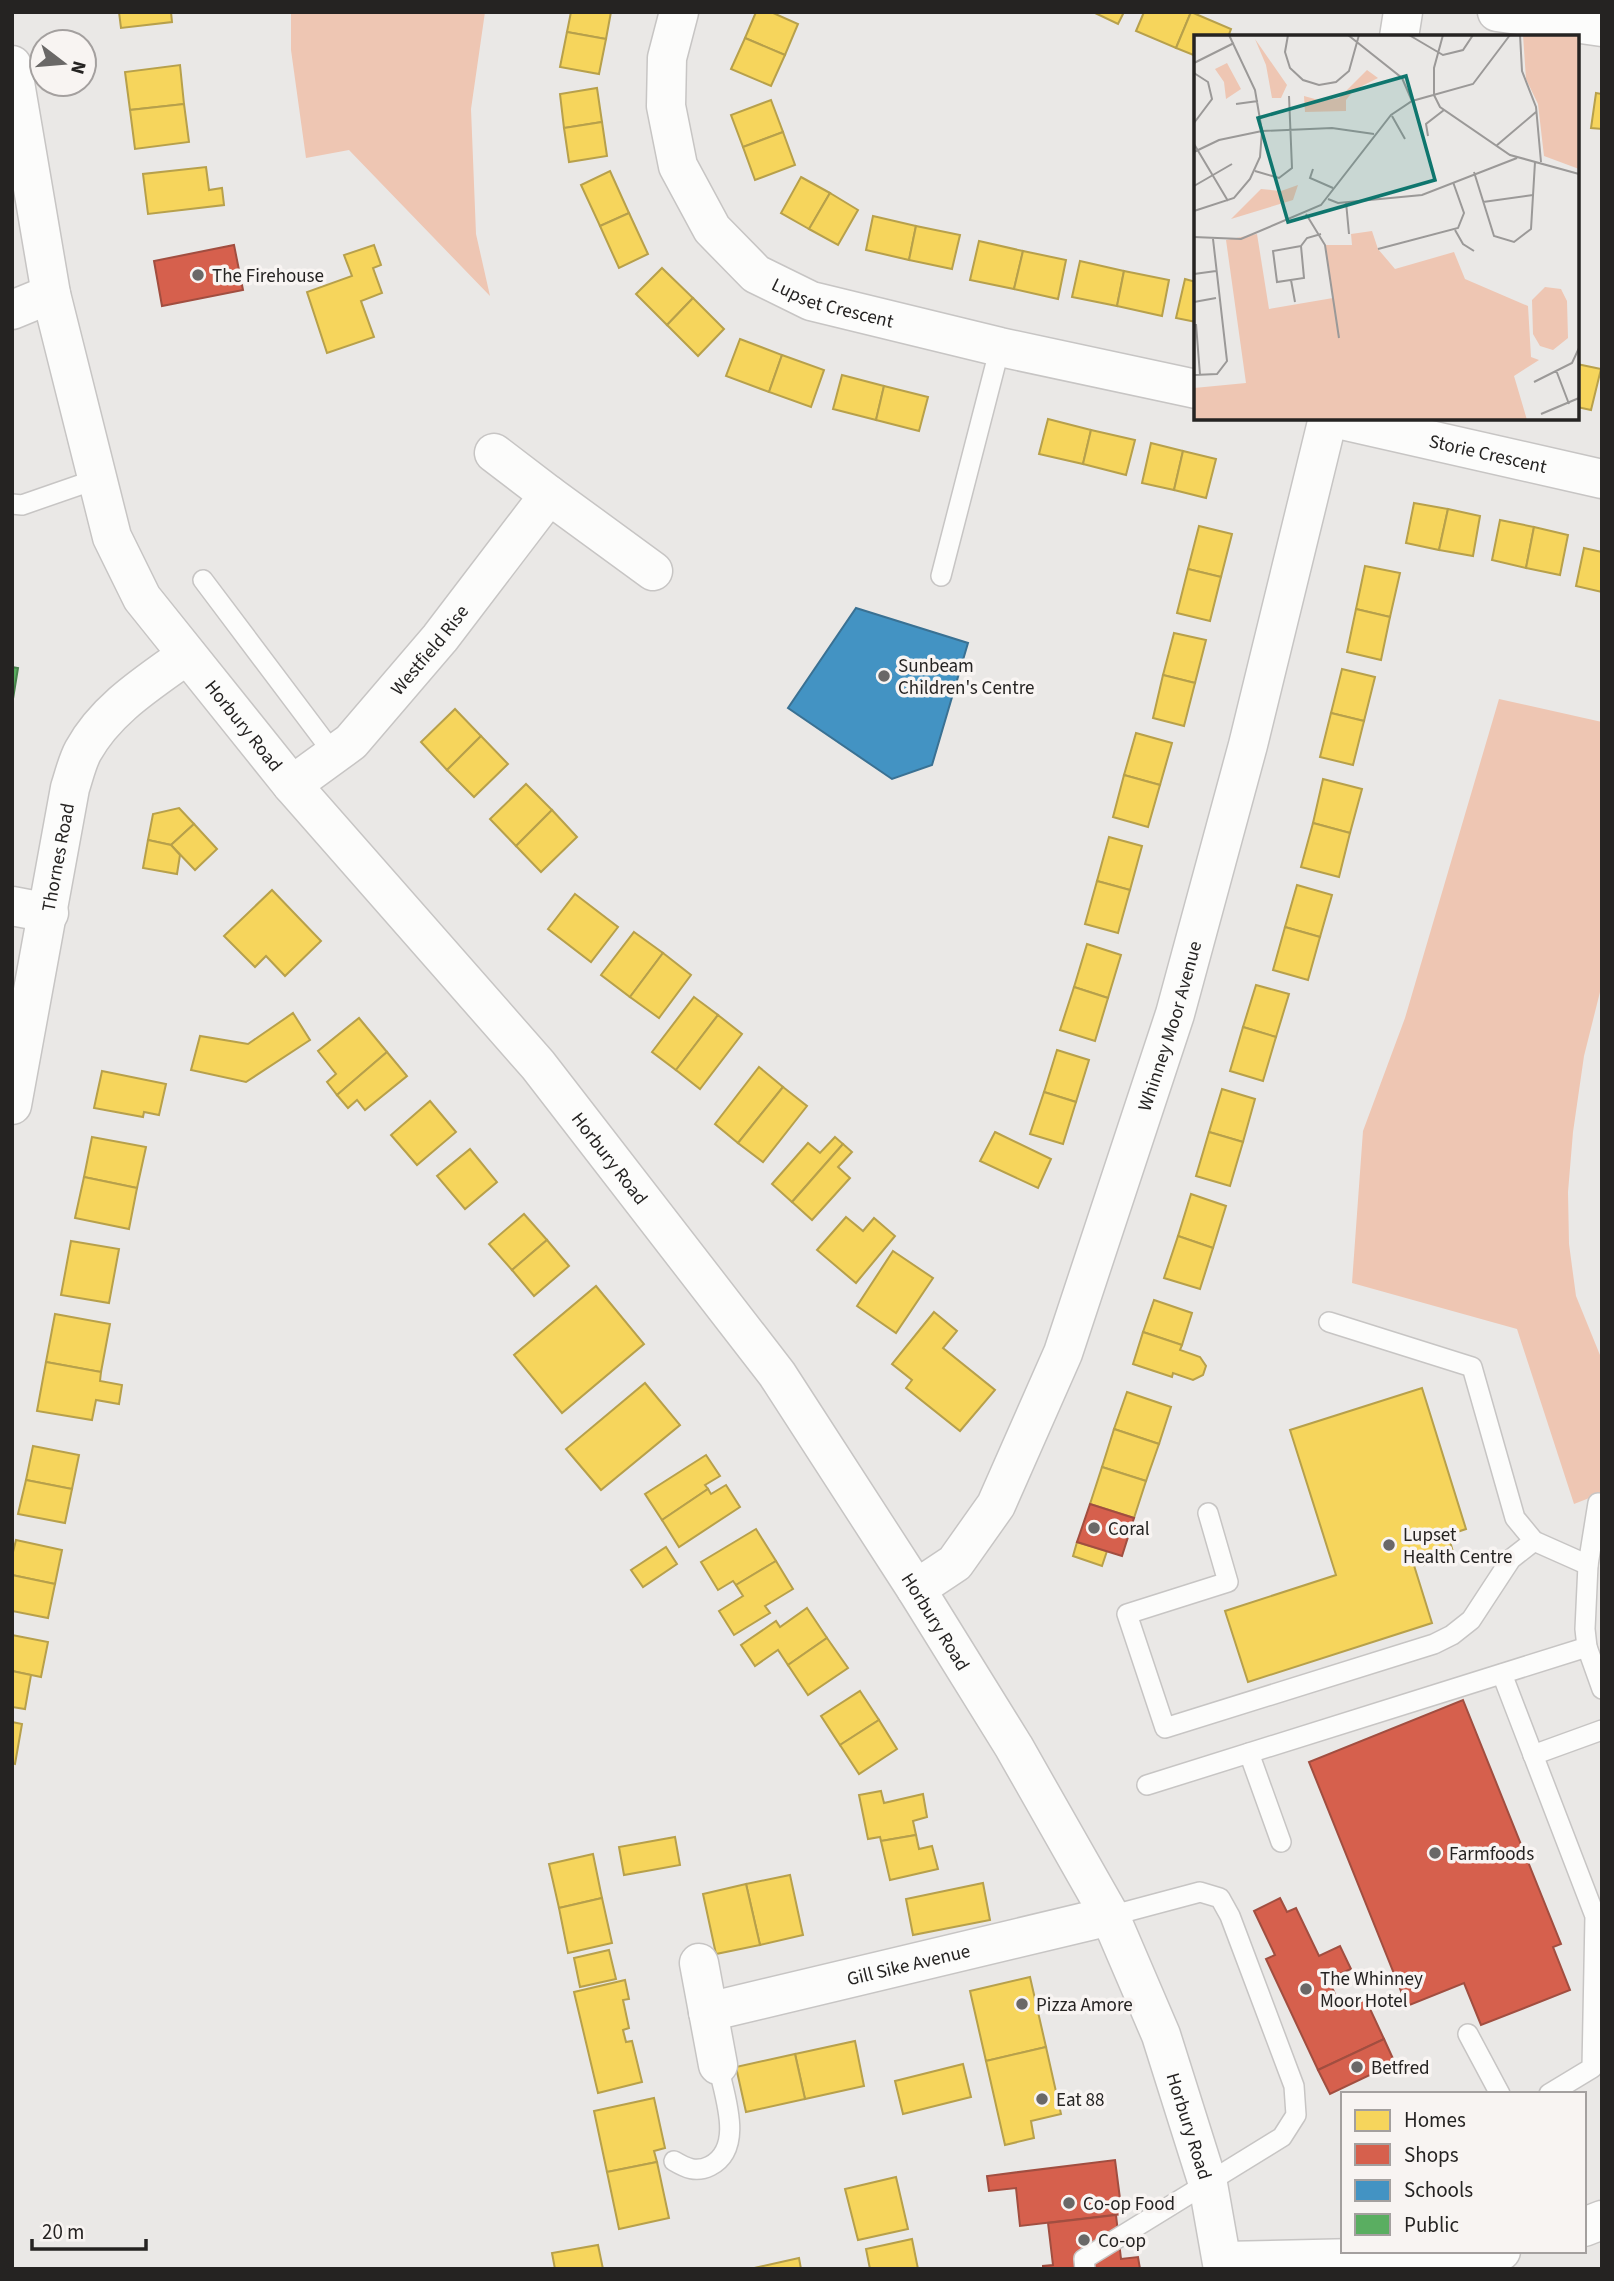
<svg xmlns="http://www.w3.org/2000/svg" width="1614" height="2281" font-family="'Source Sans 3',sans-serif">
  <rect width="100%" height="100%" fill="#eae8e6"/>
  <g fill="#eec6b3">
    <path d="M291 12H485L471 109 476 234 490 296 349 150 306 158 291 50Z"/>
    <path d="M1499 699 1602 722V984L1584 1056 1573 1132 1568 1192 1569 1244 1576 1296 1602 1360V1493L1574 1504 1517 1329 1352 1283 1363 1131 1405 1018Z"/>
  </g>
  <g fill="#f6d55c" stroke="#b7a04b" stroke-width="2">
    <path d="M119 12H171L172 22 121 28Z"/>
    <path d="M571 12H611L606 39 567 32Z"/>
    <path d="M756 12H771L798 24 785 55 745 38Z"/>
    <path d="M1093 12H1124L1118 24Z"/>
    <path d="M1144 12H1191L1176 48 1136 31Z"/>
    <path d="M1191 12 1231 29 1228 37H1196V56L1176 48Z"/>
    <path d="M567 32 606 39 599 74 560 67Z"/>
    <path d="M745 38 785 55 771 86 731 69Z"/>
    <path d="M180 65 184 104 130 110 125 72Z"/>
    <path d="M597 88 602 122 564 128 560 94Z"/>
    <path d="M1596 93 1602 94V129L1591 128Z"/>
    <path d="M771 100 783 132 743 147 731 115Z"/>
    <path d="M184 104 189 142 135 149 130 110Z"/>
    <path d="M602 122 607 156 569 162 564 128Z"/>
    <path d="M783 132 795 165 755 180 743 147Z"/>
    <path d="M206 167 209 190 222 188 224 205 148 214 143 174Z"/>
    <path d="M610 171 629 213 600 226 581 185Z"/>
    <path d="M801 177 830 193 809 229 781 213Z"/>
    <path d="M830 193 858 210 838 245 809 229Z"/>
    <path d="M629 213 648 254 619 268 600 226Z"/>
    <path d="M873 216 916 226 909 260 866 250Z"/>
    <path d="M916 226 960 235 952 269 909 260Z"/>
    <path d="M979 241 1023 251 1014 289 970 280Z"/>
    <path d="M374 245 381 265 373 268 382 293 361 301 374 337 327 353 307 292 352 276 344 255Z"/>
    <path d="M1023 251 1066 260 1058 299 1014 289Z"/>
    <path d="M1080 261 1124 271 1117 306 1072 297Z"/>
    <path d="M662 268 693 298 667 325 636 294Z"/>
    <path d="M1124 271 1169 280 1162 316 1117 306Z"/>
    <path d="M1185 279 1196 282V322L1176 318Z"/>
    <path d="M693 298 724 329 698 356 667 325Z"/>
    <path d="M740 339 782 355 769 392 726 376Z"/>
    <path d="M782 355 824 370 811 407 769 392Z"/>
    <path d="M1577 364 1601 369 1591 410 1577 407Z"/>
    <path d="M842 375 884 386 876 420 833 409Z"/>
    <path d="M884 386 928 397 919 431 876 420Z"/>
    <path d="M1048 419 1091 430 1083 464 1039 454Z"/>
    <path d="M1091 430 1135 440 1126 475 1083 464Z"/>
    <path d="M1151 443 1183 451 1174 490 1142 483Z"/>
    <path d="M1183 451 1216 459 1206 498 1174 490Z"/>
    <path d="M1414 503 1448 509 1439 550 1406 543Z"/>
    <path d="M1448 509 1480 516 1473 556 1439 550Z"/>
    <path d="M1500 520 1534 527 1526 568 1492 560Z"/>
    <path d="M1199 526 1232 534 1221 577 1188 569Z"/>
    <path d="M1534 527 1568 535 1560 575 1526 568Z"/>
    <path d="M1584 548 1602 552V592L1576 586Z"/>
    <path d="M1365 566 1400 573 1390 617 1356 609Z"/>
    <path d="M1188 569 1221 577 1210 621 1177 613Z"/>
    <path d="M1356 609 1390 617 1381 660 1347 652Z"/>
    <path d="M1174 633 1206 640 1195 683 1163 675Z"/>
    <path d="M1342 669 1375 677 1364 721 1331 713Z"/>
    <path d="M1163 675 1195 683 1184 726 1153 718Z"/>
    <path d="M455 709 481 736 447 770 421 742Z"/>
    <path d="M1331 713 1364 721 1353 765 1320 757Z"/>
    <path d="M1136 733 1172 743 1160 785 1124 775Z"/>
    <path d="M481 736 508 764 474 797 447 770Z"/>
    <path d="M1124 775 1160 785 1148 827 1113 817Z"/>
    <path d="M1323 779 1362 789 1350 833 1313 823Z"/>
    <path d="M526 784 552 810 516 846 490 819Z"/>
    <path d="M179 808 194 824 171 845 148 840 153 814Z"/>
    <path d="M552 810 577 837 541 872 516 846Z"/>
    <path d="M1313 823 1350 833 1339 877 1301 867Z"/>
    <path d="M194 824 217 849 195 870 171 845Z"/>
    <path d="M1109 837 1142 846 1130 890 1097 881Z"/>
    <path d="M148 840 171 845 180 855 177 874 143 868Z"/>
    <path d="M1097 881 1130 890 1118 933 1085 924Z"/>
    <path d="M1297 885 1332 895 1320 937 1285 927Z"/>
    <path d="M272 890 321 941 285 976 266 956 255 967 224 936Z"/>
    <path d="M575 894 618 927 591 962 548 929Z"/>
    <path d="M1285 927 1320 937 1308 980 1273 970Z"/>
    <path d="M634 932 663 953 630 997 601 975Z"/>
    <path d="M1087 944 1121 955 1108 998 1074 987Z"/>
    <path d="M663 953 691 975 659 1018 630 997Z"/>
    <path d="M1256 985 1289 994 1276 1037 1243 1027Z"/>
    <path d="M1074 987 1108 998 1095 1041 1060 1030Z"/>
    <path d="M694 997 718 1015 676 1070 652 1052Z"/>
    <path d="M293 1013 310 1040 246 1082 191 1070 200 1036 248 1044Z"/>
    <path d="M718 1015 742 1034 700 1089 676 1070Z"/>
    <path d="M359 1018 387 1052 337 1095 327 1082 336 1074 318 1051Z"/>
    <path d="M1243 1027 1276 1037 1263 1081 1230 1071Z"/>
    <path d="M1057 1050 1089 1060 1076 1102 1044 1092Z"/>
    <path d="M387 1052 407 1076 365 1110 357 1100 348 1108 337 1095Z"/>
    <path d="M759 1067 783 1087 738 1143 715 1124Z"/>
    <path d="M102 1071 166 1084 159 1115 144 1112 143 1117 94 1108Z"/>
    <path d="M783 1087 807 1106 763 1162 738 1143Z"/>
    <path d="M1222 1089 1255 1099 1243 1142 1209 1132Z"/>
    <path d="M1044 1092 1076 1102 1063 1144 1030 1134Z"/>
    <path d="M430 1101 456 1132 417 1165 391 1135Z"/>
    <path d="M995 1132 1051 1159 1038 1188 980 1161Z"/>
    <path d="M1209 1132 1243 1142 1230 1186 1196 1176Z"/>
    <path d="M92 1137 146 1147 137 1188 84 1177Z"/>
    <path d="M835 1137 843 1144 792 1202 772 1184 808 1143 820 1153Z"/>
    <path d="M843 1144 852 1152 838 1167 850 1178 812 1220 792 1202Z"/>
    <path d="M470 1149 497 1182 465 1209 437 1176Z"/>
    <path d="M84 1177 137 1188 129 1229 75 1218Z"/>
    <path d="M1191 1194 1226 1206 1213 1248 1178 1236Z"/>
    <path d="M524 1214 547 1240 512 1270 489 1244Z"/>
    <path d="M846 1217 863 1231 874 1218 895 1236 856 1283 817 1250Z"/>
    <path d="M1178 1236 1213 1248 1200 1289 1164 1278Z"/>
    <path d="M547 1240 569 1266 534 1296 512 1270Z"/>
    <path d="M71 1241 119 1249 109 1303 61 1295Z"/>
    <path d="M893 1251 933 1278 896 1333 857 1306Z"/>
    <path d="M596 1286 644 1344 562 1413 514 1355Z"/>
    <path d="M1154 1300 1192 1313 1182 1345 1143 1332Z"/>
    <path d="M934 1312 957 1331 943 1348 995 1390 960 1431 906 1388 912 1380 892 1364Z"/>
    <path d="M55 1314 110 1324 101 1372 46 1362Z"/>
    <path d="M1143 1332 1182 1345 1180 1350 1200 1357 1206 1366 1203 1375 1193 1380 1173 1373 1172 1377 1133 1364Z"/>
    <path d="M46 1362 101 1372 100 1381 122 1385 119 1404 96 1400 92 1420 37 1411Z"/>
    <path d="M645 1383 680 1425 601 1490 566 1449Z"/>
    <path d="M1422 1388 1466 1529 1448 1535 1454 1555 1424 1565 1422 1556 1412 1559 1432 1623 1248 1682 1225 1611 1336 1575 1290 1430Z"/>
    <path d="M1127 1392 1171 1407 1159 1444 1114 1429Z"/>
    <path d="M1114 1429 1159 1444 1146 1481 1102 1467Z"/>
    <path d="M33 1446 79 1455 72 1489 26 1480Z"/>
    <path d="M706 1455 720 1476 705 1485 708 1489 662 1520 645 1494Z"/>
    <path d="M1102 1467 1146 1481 1134 1518 1090 1504Z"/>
    <path d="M26 1480 72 1489 65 1523 18 1514Z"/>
    <path d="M726 1485 740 1507 679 1547 662 1520 708 1489 711 1494Z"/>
    <path d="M756 1529 776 1561 736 1585 733 1581 718 1590 701 1562Z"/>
    <path d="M16 1540 62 1550 55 1584 12 1575V1556Z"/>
    <path d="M1077 1542 1107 1551 1102 1566 1073 1556Z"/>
    <path d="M666 1547 677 1564 643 1587 631 1570Z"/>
    <path d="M776 1561 793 1589 765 1606 770 1613 734 1635 719 1611 743 1596 736 1585Z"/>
    <path d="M12 1575 55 1584 48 1618 12 1611Z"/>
    <path d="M807 1608 827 1638 788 1665 778 1650 755 1666 741 1645 776 1621 780 1627Z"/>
    <path d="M12 1635 48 1642 41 1677 12 1671Z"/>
    <path d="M827 1638 848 1668 808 1695 788 1665Z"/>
    <path d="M12 1671 31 1675 25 1709 12 1707Z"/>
    <path d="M860 1691 879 1720 840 1745 821 1716Z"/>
    <path d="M879 1720 897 1749 859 1774 840 1745Z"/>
    <path d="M12 1722 22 1724 15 1764 12 1763Z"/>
    <path d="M881 1791 884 1803 923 1794 927 1817 913 1821 916 1835 881 1841 880 1837 868 1839 859 1795Z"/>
    <path d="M916 1835 919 1849 932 1846 938 1869 890 1880 881 1841Z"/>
    <path d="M675 1837 680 1865 624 1875 619 1847Z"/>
    <path d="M593 1854 602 1898 559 1908 549 1864Z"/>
    <path d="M790 1875 803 1935 760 1945 746 1884Z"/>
    <path d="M983 1883 990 1920 913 1935 906 1899Z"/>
    <path d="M746 1884 760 1945 716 1954 703 1894Z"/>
    <path d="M602 1898 612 1943 568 1953 559 1908Z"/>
    <path d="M609 1950 616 1979 580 1987 574 1958Z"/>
    <path d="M1030 1977 1046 2047 986 2061 970 1991Z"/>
    <path d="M625 1980 629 1999 623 2000 629 2028 623 2030 626 2042 632 2041 642 2082 598 2093 574 1992Z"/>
    <path d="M855 2041 864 2086 805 2099 795 2054Z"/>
    <path d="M1046 2047 1061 2114 1031 2121 1034 2138 1005 2145 986 2061Z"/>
    <path d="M795 2054 805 2099 746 2112 736 2067Z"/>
    <path d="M963 2064 971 2097 903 2114 895 2081Z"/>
    <path d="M654 2098 665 2148 654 2151 657 2162 607 2172 594 2111Z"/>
    <path d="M657 2162 669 2218 619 2229 607 2172Z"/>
    <path d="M896 2177 908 2229 858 2240 845 2189Z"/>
    <path d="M912 2239 918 2269H870L866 2249Z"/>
    <path d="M598 2245 603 2269H555L552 2253Z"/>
    <path d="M799 2258 801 2269H750Z"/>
  </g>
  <g fill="#d6604d" stroke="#a14e40" stroke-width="2">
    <path d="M234 245 243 290 162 306 154 261Z"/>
    <path d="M1090 1504 1134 1518 1122 1556 1077 1542Z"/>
    <path d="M1463 1700 1561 1944 1553 1947 1570 1990 1481 2025 1464 1983 1407 2006 1309 1762Z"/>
    <path d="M1280 1898 1287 1912 1296 1908 1319 1956 1340 1946 1351 1969 1328 1979 1342 2009 1365 1998 1384 2039 1318 2070 1266 1959 1275 1955 1254 1911Z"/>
    <path d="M1384 2039 1395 2063 1330 2094 1318 2070Z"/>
    <path d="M1115 2160 1122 2214 1020 2226 1016 2188 989 2191 987 2176Z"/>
    <path d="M1116 2215 1121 2259 1138 2257 1140 2269H1043V2266L1053 2265 1048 2223Z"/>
  </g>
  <path fill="#4393c3" stroke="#3a7193" stroke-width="2" d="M856 608 968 643 932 765 892 779 788 708Z"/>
  <path fill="#5aae61" stroke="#4a844e" stroke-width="2" d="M12 667 18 668 12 705Z"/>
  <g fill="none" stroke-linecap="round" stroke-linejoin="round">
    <g stroke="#c7c5c4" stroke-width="22">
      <g id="service">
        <path d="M12 504 22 505 97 479"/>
        <path d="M941 576 1000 347"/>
        <path d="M203 580 334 754"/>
        <path d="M1329 1322 1472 1367 1515 1518 1534 1541 1588 1565"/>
        <path d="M1598 1503 1588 1565 1585 1629 1587 1647 1602 1689"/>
        <path d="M1208 1513 1228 1582 1127 1614 1165 1728 1434 1644 1452 1635 1471 1620 1511 1559 1534 1541"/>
        <path d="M1502 1674 1595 1916 1592 2068 1549 2094"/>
        <path d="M1249 1753 1281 1842"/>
        <path d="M1533 1755 1602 1730"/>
        <path d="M1147 1785 1587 1647"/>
        <path d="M1468 2034 1500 2094"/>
        <path d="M674 2161C686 2168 696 2173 710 2166 745 2148 724 2095 718 2065"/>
        <path d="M1085 2269 1084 2259 1282 2137 1296 2115 1294 2086 1230 1916 1220 1898 1200 1892 1110 1916"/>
      </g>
    </g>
    <g stroke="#c7c5c4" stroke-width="41">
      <g id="minor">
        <path id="s1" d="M679 12 667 58 666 106 678 166 712 229 756 274 811 301 1000 347 1196 389"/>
        <path d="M1497 12 1602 27"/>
        <path d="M1399 37 1403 12"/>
        <path d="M12 310 51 294"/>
        <path id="s2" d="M1333 418 1602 479"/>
        <path d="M494 453 549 495"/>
        <path id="s3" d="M292 785 351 742 440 638 549 495 653 571"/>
        <path d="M12 906 49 913"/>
        <path id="s4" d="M916 1589 955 1563 996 1505 1063 1353 1175 1014 1248 745 1328 418"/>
        <path d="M699 1963 718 2065"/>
        <path id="s5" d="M708 2012 1110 1916"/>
      </g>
    </g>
    <g stroke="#c7c5c4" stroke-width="41">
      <g id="tertiary">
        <path id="s6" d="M12 1105 70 788C74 776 77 762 83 751 106 709 148 683 187 655"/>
      </g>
    </g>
    <g stroke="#c7c5c4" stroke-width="41">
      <g id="secondary">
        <path d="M1584 2227 1602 2220"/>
        <path d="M1223 2261 1443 2256 1501 2251"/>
      </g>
    </g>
    <g stroke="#c7c5c4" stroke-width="41">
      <g id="trunk">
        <path id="s7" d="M12 65 51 294 112 537 142 598 292 785 538 1065 777 1374 916 1589 1014 1747 1110 1916 1161 2035 1208 2184 1223 2269"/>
      </g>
    </g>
    <use href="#service" stroke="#fcfcfb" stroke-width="19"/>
    <use href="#minor" stroke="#fcfcfb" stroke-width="38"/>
    <use href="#tertiary" stroke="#fcfcfb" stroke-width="38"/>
    <use href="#secondary" stroke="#fcfcfb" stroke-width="38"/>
    <use href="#trunk" stroke="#fcfcfb" stroke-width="38"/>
  </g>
  <g fill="#6a6867" stroke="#f8f4f2" stroke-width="2.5">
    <circle cx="198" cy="275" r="7"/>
    <circle cx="884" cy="676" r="7"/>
    <circle cx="1094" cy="1528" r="7"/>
    <circle cx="1389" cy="1545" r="7"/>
    <circle cx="1435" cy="1853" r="7"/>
    <circle cx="1306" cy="1989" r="7"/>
    <circle cx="1022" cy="2004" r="7"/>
    <circle cx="1357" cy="2067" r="7"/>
    <circle cx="1042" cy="2099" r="7"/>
    <circle cx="1069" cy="2203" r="7"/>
    <circle cx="1084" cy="2240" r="7"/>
  </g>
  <g text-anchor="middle" stroke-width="7" stroke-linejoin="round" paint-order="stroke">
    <g font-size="19" fill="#252322" stroke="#f8f4f2" text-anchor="start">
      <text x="212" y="282">The Firehouse</text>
      <text x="898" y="672">Sunbeam<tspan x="898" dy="22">Children's Centre</tspan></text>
      <text x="1108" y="1535">Coral</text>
      <text x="1403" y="1541">Lupset<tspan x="1403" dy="22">Health Centre</tspan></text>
      <text x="1449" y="1860">Farmfoods</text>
      <text x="1320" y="1985">The Whinney<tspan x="1320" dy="22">Moor Hotel</tspan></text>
      <text x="1036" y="2011">Pizza Amore</text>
      <text x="1371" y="2074">Betfred</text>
      <text x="1056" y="2106">Eat 88</text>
      <text x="1083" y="2210">Co-op Food</text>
      <text x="1098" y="2247">Co-op</text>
    </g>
    <g font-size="19" fill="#252322" stroke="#f8f4f2">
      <text dy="7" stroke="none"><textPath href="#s1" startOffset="374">Lupset Crescent</textPath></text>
      <text dy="7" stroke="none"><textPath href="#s2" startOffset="159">Storie Crescent</textPath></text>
      <text dy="7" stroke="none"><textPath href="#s3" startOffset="194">Westfield Rise</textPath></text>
      <text dy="7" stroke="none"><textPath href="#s7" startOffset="714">Horbury Road</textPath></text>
      <text dy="7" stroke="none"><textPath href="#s6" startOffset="252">Thornes Road</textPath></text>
      <text dy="7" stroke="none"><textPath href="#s4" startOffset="628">Whinney Moor Avenue</textPath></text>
      <text dy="7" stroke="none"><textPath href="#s7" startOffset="1281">Horbury Road</textPath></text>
      <text dy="7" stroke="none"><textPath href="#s7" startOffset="1848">Horbury Road</textPath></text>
      <text dy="7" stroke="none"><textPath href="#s5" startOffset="206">Gill Sike Avenue</textPath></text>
      <text dy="7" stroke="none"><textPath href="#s7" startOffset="2415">Horbury Road</textPath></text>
    </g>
  </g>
  <g transform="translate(1194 35)">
    <rect width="385" height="385" fill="#eae8e6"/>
    <path d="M329 0H385V134L350 121 344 69 332 44ZM61 4 93 50 87 63H78L72 30ZM33 28 47 54 32 64 30 47 21 34ZM173 35 184 43 160 55 152 65V76L111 77 110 61 128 66 145 63ZM104 150 99 165 37 184 67 154 87 156ZM178 196 184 214 201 234 260 217 271 244 334 271 337 322 345 325 320 341 333 385H0V353L52 348 32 205 63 199 75 274 139 263 131 210H158L157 199ZM351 252 367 254 373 266 374 303 359 315 346 311 339 299 338 265Z" fill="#eec6b3"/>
    <path fill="none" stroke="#9b9998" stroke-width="2" d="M94 0 91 17 96 33 109 45 125 50 142 47 155 36 165 0M154 0 208 43 218 66M215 0 249 20 269 15 279 0M326 0 328 36 342 72 347 127M0 28 40 8M0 38 14 47 18 64 0 88M240 60V33L249 0M240 60 246 72 316 120 385 139M42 69 64 66M198 81 211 104M234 101 232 89 250 75M0 109 34 166M302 111 342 77M0 117 25 105 68 96 138 93 180 99M119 134 116 143 139 153M61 136 85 143 98 133 95 61M280 137 300 201 320 207 337 194 341 127M0 151 38 129M134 164 144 168 228 160 323 123M152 167 155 199M289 167 339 160M0 176 40 163 56 144 66 122 68 96 61 55 35 0M112 179 131 210 145 303M261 195 269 209 280 216M0 202 47 204 127 170 197 80 218 66 279 49 316 0M107 211 79 216 83 247 110 243 107 211 113 203 127 199M184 214 264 193 270 178 259 147M0 239 22 236M97 245 101 267M0 267 22 263M2 289 6 340M362 335 375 369M0 340 23 339 33 326 19 204M340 347 378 328 385 313M347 379 385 363"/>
    <path fill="#0f766e" fill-opacity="0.15" stroke="#0f766e" stroke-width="3.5" d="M212 41 241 145 94 187 64 83Z"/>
    <rect width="385" height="385" fill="none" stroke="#252322" stroke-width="3.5"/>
  </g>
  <rect width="1614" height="2281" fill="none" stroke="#252322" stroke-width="28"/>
  <rect x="1341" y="2092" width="245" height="161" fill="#f8f4f2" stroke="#a4a09f" stroke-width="2"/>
  <rect x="1355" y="2110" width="35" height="21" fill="#f6d55c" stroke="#a4a09f" stroke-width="2"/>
  <text x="1404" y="2127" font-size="21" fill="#252322">Homes</text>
  <rect x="1355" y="2144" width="35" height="21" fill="#d6604d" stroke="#a4a09f" stroke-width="2"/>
  <text x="1404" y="2162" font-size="21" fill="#252322">Shops</text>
  <rect x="1355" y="2180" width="35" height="21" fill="#4393c3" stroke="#a4a09f" stroke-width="2"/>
  <text x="1404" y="2197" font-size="21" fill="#252322">Schools</text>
  <rect x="1355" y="2214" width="35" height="21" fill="#5aae61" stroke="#a4a09f" stroke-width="2"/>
  <text x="1404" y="2232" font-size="21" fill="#252322">Public</text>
  <g transform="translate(63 63) rotate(106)"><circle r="33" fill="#f8f4f2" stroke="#a4a09f" stroke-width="2"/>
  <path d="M0-5L12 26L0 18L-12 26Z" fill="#6a6867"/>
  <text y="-10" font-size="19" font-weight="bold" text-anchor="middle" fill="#252322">N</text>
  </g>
  <path d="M32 2239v10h114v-10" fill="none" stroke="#252322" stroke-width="3.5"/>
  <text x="42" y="2239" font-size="21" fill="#252322" stroke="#f8f4f2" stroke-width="5" paint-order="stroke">20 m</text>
</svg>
